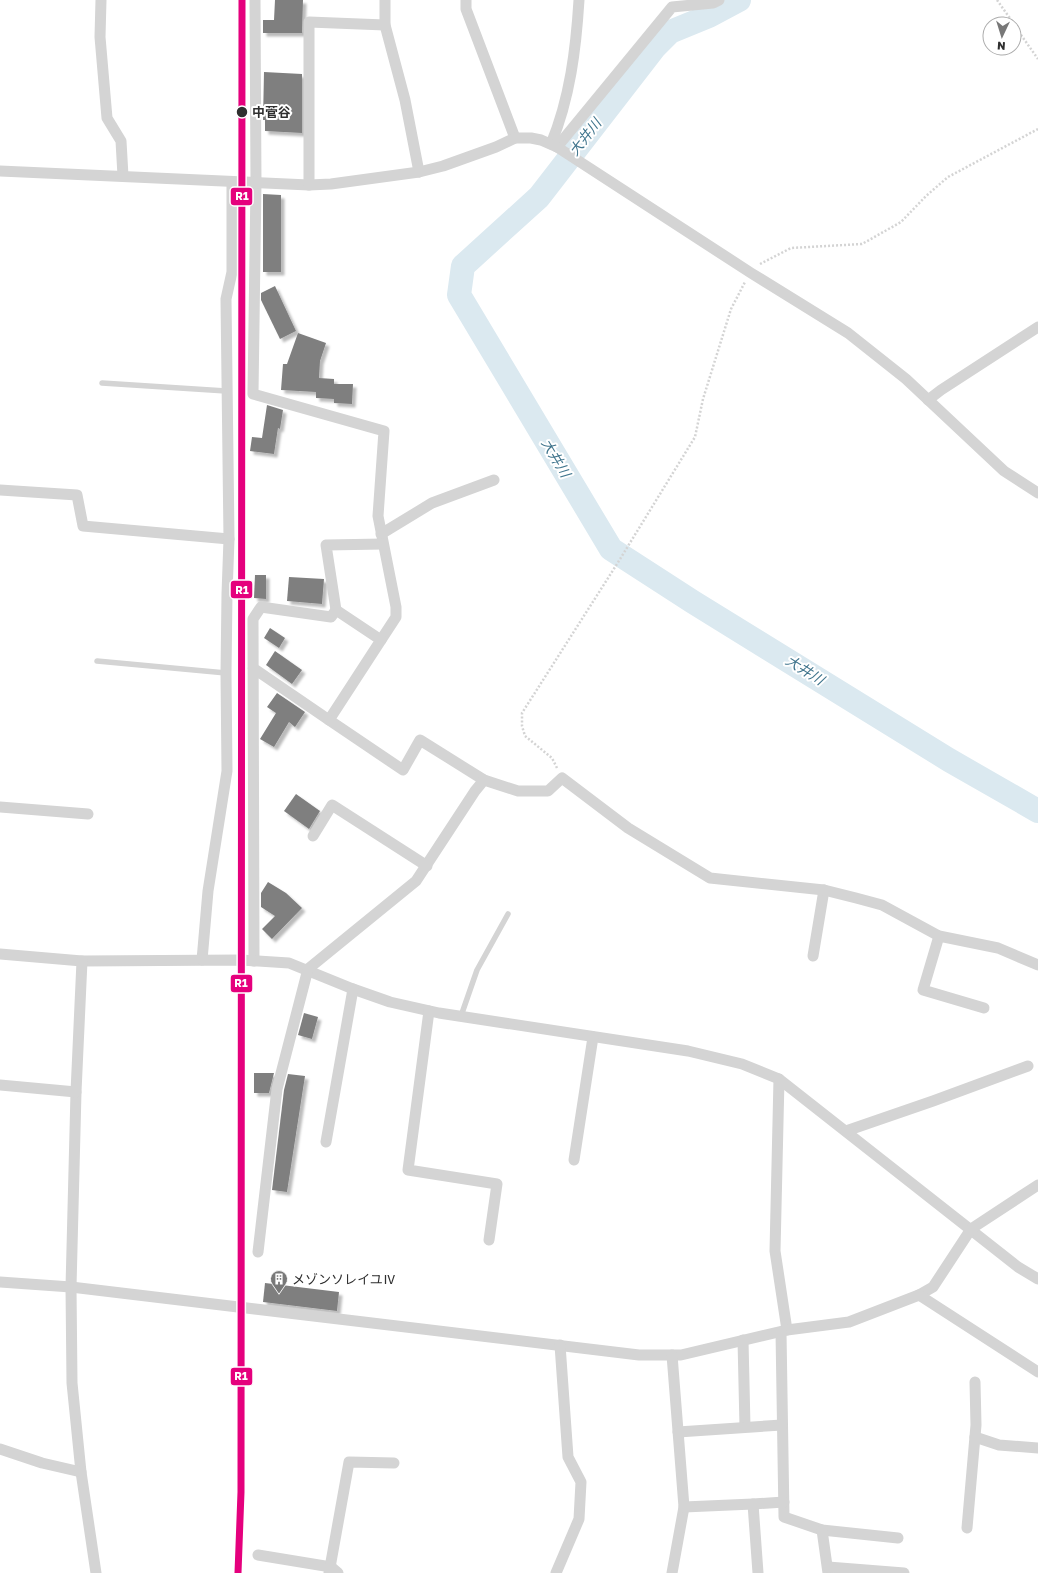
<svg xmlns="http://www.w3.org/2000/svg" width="1038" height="1573" font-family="'Golos Text','Noto Sans JP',sans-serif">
  <defs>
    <filter id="shadow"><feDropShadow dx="3.5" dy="3.5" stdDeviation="1" flood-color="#0004"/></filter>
  </defs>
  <rect width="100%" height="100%" fill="#fff"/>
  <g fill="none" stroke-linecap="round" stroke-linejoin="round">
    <path stroke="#dbe9f0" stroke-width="24" d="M739 0 709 16 670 32 655 47 539 197 463 266 459 295 611 549 693 602 949 760 1038 811"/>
  </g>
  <g fill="#7f7f7f" filter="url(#shadow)">
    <path d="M275 0H303L302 33H263V20H274Z"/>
    <path d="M264 72 302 74V133L265 131V120H263Z"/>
    <path d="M263 194 281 195V272H263Z"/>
    <path d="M275 286 296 331 280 339 261 300V293Z"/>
    <path d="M298 333 326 343 320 361 319 378 334 379V384H353L352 404 334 403V399L316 398V392L281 390 283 364H287Z"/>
    <path d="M267 405 283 410 280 429 278 428 274 454 250 451 252 437 262 438Z"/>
    <path d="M255 575H266V599L254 598Z"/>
    <path d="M289 577 324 579 322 604 287 601Z"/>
    <path d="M270 628 285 638 279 648 264 638Z"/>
    <path d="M275 651 302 670 292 684 266 665Z"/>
    <path d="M277 693 305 712 295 727 289 722 274 747 260 739 276 713 267 707Z"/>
    <path d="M296 794 320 811 309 829 284 811Z"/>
    <path d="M268 882 286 893 302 908 272 939 262 929 275 916 261 907V893Z"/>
    <path d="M304 1013 318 1017 312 1039 298 1035Z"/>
    <path d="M254 1073H274L269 1093H254Z"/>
    <path d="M288 1074 305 1076 287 1192 272 1190 284 1090Z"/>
    <path d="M265 1283 339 1292 337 1311 263 1302Z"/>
  </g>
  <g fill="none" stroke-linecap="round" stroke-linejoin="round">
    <g stroke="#d4d4d4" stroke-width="2.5" stroke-dasharray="2 2" stroke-linecap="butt">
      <path d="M997 0 1014 24"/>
      <path d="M1014 25 1038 59"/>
      <path d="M760 264 791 248 862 244 901 222 926 196 948 177 1038 129"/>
      <path d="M557 768 552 758 525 736 522 726V713L617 564 695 437 703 399 731 309 745 282"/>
    </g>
    <g stroke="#d4d4d4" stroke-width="5.5">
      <path d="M102 383 226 391"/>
      <path d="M97 661 226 673"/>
      <path d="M461 1016 477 970 508 914"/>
    </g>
    <g stroke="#d4d4d4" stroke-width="11">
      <path d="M101 0 100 37 107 118 121 141 123 176"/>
      <path d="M255 0 256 183 253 394 384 431 378 516 396 607V617L381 640"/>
      <path d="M385 0V25L405 100 419 172"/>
      <path d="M466 0V9L515 138"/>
      <path d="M551 144C570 98 576 49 579 0"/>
      <path d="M557 147 672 7 713 3 719 0"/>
      <path d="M0 171 309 185 331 184 419 172 443 166 496 147 515 138H531L541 140 557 147 751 273 848 333 906 379 1004 471 1038 493"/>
      <path d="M309 185V22L385 25"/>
      <path d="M928 400 941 390 1038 327"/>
      <path d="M0 490 77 495 83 526 229 539"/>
      <path d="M381 534 432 503 494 480"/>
      <path d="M336 610 326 545 383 544"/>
      <path d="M253 668 329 720 381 640 336 610 331 617 261 607 253 619 254 961"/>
      <path d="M329 720 403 770 420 740 484 780"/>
      <path d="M0 807 88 814"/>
      <path d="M313 836 332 805 427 866"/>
      <path d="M939 936 923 990 984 1008"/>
      <path d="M0 954 82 961 241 960 289 963 353 989 390 1002 439 1013 688 1051 742 1064 779 1079 1018 1267 1038 1279"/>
      <path d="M813 956 824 890"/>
      <path d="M202 960 208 891 227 771 226 673 227 594 229 539 226 299 232 272V182"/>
      <path d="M82 961 76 1092 71 1287 72 1383 81 1472 96 1573"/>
      <path d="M429 1011 408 1170 497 1184 489 1240"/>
      <path d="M779 1079 775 1251 787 1330"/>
      <path d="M0 1085 76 1092"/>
      <path d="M846 1131 933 1101 1028 1066"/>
      <path d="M326 1142 353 989"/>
      <path d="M574 1160 593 1037"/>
      <path d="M258 1252 277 1089 308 969 416 881 475 791 484 780 518 791H548L562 778 628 828 710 878 824 890 856 898 882 905 939 936 998 948 1038 965"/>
      <path d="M0 1282 71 1287 639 1355H681L787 1330 849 1322 919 1295 933 1287 971 1229 1038 1185"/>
      <path d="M919 1295 1038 1372"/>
      <path d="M781 1332 784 1517 822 1530 898 1538"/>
      <path d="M743 1340 745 1427"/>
      <path d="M672 1355 684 1507 672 1573"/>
      <path d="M678 1432 782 1425"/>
      <path d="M975 1437 999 1445 1038 1448"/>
      <path d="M0 1449 42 1463 81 1472"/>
      <path d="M753 1504 784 1502"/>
      <path d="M684 1507 753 1504 758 1573"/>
      <path d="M967 1528 976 1425 975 1382"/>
      <path d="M822 1530 828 1573"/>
      <path d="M258 1555 331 1567 338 1573"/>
      <path d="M828 1567 904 1573"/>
      <path d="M329 1573 349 1462 394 1463"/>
      <path d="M556 1573 579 1519 581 1482 568 1457 560 1345"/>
    </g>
    <g stroke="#fff" stroke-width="10">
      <path id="rail-1" d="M238 1573 241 1492 242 0"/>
    </g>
    <use href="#rail-1" stroke="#e5007d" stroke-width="7"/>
  </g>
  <defs>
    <g id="building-pin" transform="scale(0.9)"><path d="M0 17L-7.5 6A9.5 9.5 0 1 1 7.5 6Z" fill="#787878" stroke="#fff"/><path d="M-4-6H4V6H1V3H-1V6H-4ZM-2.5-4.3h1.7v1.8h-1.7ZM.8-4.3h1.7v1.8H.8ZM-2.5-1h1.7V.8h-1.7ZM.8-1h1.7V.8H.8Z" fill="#fff"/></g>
  </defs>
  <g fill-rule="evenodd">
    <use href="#building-pin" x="279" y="1279"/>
  </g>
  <circle fill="#2f2f2f" stroke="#fff" stroke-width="1.5" cx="242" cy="112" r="6"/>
  <g text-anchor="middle" stroke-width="4" stroke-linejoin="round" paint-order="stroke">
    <g font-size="13" font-weight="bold" fill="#2f2f2f" stroke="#fff" text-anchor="start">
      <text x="252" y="117">中菅谷</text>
    </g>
    <g font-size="13" fill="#2f2f2f" stroke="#fff" text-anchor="start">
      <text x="292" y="1284">メゾンソレイユⅣ</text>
    </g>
    <g font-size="14" font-style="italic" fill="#40758d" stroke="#fff">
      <text transform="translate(585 137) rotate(-52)" y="5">大井川</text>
      <text transform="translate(556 458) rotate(59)" y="5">大井川</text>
      <text transform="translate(805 670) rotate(32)" y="5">大井川</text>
    </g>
  </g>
  <g stroke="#fff" stroke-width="1.5">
    <rect x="230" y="187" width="23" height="19" rx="4" fill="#e5007d"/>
    <rect x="230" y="580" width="23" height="19" rx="4" fill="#e5007d"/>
    <rect x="230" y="974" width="23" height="19" rx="4" fill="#e5007d"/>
    <rect x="230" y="1367" width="23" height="19" rx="4" fill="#e5007d"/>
  </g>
  <g font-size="11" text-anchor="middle" font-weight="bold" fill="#fff">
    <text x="242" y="200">R1</text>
    <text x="242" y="594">R1</text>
    <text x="241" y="987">R1</text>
    <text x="241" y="1380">R1</text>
  </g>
  <g transform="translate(1002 36) rotate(184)"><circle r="19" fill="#ffffff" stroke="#acacac"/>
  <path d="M0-3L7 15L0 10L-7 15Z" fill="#787878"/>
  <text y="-6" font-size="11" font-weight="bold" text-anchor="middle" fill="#2f2f2f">N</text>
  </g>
</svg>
